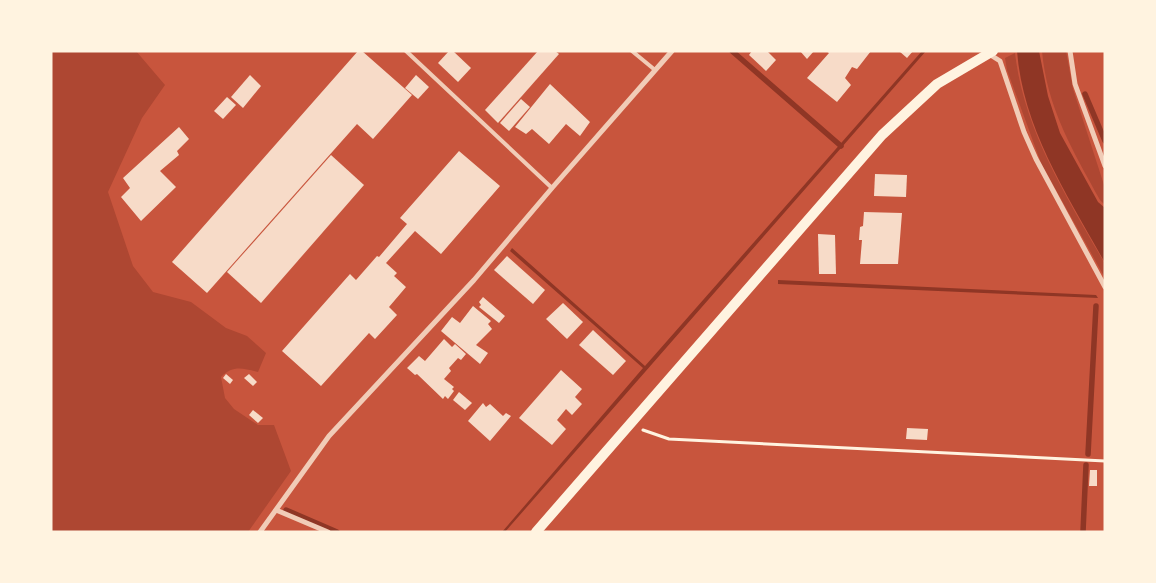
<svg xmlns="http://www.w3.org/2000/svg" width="1156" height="583" font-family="Mulish,sans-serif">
  <rect width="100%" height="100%" fill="#c8553d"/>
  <g fill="#ae4732">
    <path d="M51 51H136L165 85 142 118 108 192 133 266 153 292 191 302 226 328 247 336 266 353 258 372C242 368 233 365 221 377L225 398 234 409 258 425H274L291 471 248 532H51Z"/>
    <path d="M1042 51H1066L1073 89 1105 188V205L1100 200C1073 151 1047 108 1042 51Z"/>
    <path d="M1015 53C1024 131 1067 197 1105 264V278L1041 163 1007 70 1005 58Z"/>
  </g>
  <g fill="#8f3625">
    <path d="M922 51H926L505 532H502L643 368 510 251 512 248 645 366Z"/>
    <path d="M1017 51H1039L1048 96 1060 133 1098 202 1105 208V263C1068 196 1023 129 1017 51Z"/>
    <path d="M778 280 1096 295 1098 298 778 284Z"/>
  </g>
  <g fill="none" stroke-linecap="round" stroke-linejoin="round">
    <g stroke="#8f3625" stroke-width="5.5">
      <path d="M732 51 841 146"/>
      <path d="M1085 94 1105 141"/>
      <path d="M1088 454 1096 306"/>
      <path d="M286 510 337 532"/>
      <path d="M1083 532 1086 465"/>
    </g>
  </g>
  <g fill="#f7dbc8">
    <path d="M358 51H362L412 95 373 139 357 124 207 293 172 262Z"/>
    <path d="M449 51H453L471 68 458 82 438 63Z"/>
    <path d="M538 51H555L559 54 498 123 485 110Z"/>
    <path d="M752 51H767L776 60 766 71 749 55Z"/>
    <path d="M800 51H814L807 59Z"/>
    <path d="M826 51H871L857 69 852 67 845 78 851 85 837 102 807 78 829 53Z"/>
    <path d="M899 51H913L907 58Z"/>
    <path d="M250 75 261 86 243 108 231 97Z"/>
    <path d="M416 75 429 87 418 99 405 88Z"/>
    <path d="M550 84 590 122 580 136 566 124 549 144 532 129 526 134 515 127Z"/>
    <path d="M227 97 236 105 223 119 214 111Z"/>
    <path d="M521 99 530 107 509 131 500 123Z"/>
    <path d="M179 127 189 139 177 151 179 155 160 171 176 187 141 221 121 197 130 188 123 178Z"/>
    <path d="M459 151 500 186 441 254 415 231 386 263 397 273 394 276 406 287 389 307 397 315 375 339 369 333 321 386 282 351 350 274 356 280 377 256 379 257 407 224 400 218Z"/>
    <path d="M331 155 364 185 261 303 227 272Z"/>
    <path d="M875 174 907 175 906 197 874 196Z"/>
    <path d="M864 212 902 213 898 264H860L862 240H859L860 227 863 226Z"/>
    <path d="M818 234 835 235 836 274H819Z"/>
    <path d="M507 256 545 290 533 304 494 270Z"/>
    <path d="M483 297 505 316 499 323 479 307 481 305 479 302Z"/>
    <path d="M563 303 583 322 567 339 546 319Z"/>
    <path d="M473 306 491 321 488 324 492 329 476 345 488 353 480 364 441 331 452 317 460 323Z"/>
    <path d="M593 330 626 361 613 375 579 345Z"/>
    <path d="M444 339 452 347 455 344 466 354 461 360 458 358 449 368 451 371 444 379 454 387 452 389 454 391 448 399 445 396 443 399 417 374 415 375 407 368 419 356 425 361Z"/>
    <path d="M561 370 582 389 575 397 582 404 572 415 566 409 557 420 566 429 552 445 519 418Z"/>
    <path d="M226 374 233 380 230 384 223 378Z"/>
    <path d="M249 374 257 382 253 386 244 378Z"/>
    <path d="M459 392 472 403 465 410 453 400Z"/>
    <path d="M483 403 486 407 490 404 503 416 506 413 511 416 490 441 468 421Z"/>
    <path d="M253 410 263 418 258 423 249 415Z"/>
    <path d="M907 428 928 429 927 440 906 439Z"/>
    <path d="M1090 470H1097V486H1089Z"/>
  </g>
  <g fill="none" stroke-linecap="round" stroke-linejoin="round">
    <path stroke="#fff3e0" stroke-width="3" d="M643 430 669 439 1105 461"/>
    <g stroke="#f1ccb7" stroke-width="4">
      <path d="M406 51 552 188"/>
      <path d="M632 51 655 70"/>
    </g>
    <g stroke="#f1ccb7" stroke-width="5">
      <path d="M1070 51 1075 84 1105 166"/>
      <path d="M989 54 1000 61 1024 132 1036 159 1105 287"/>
      <path d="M276 510 328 532"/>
      <path d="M260 532 329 436 474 280 552 188 672 51"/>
    </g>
    <path stroke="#fff3e0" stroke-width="10" d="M536 532 882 135 937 84 993 51"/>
  </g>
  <rect width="1156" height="583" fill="none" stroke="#fff3e0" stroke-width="105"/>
</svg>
